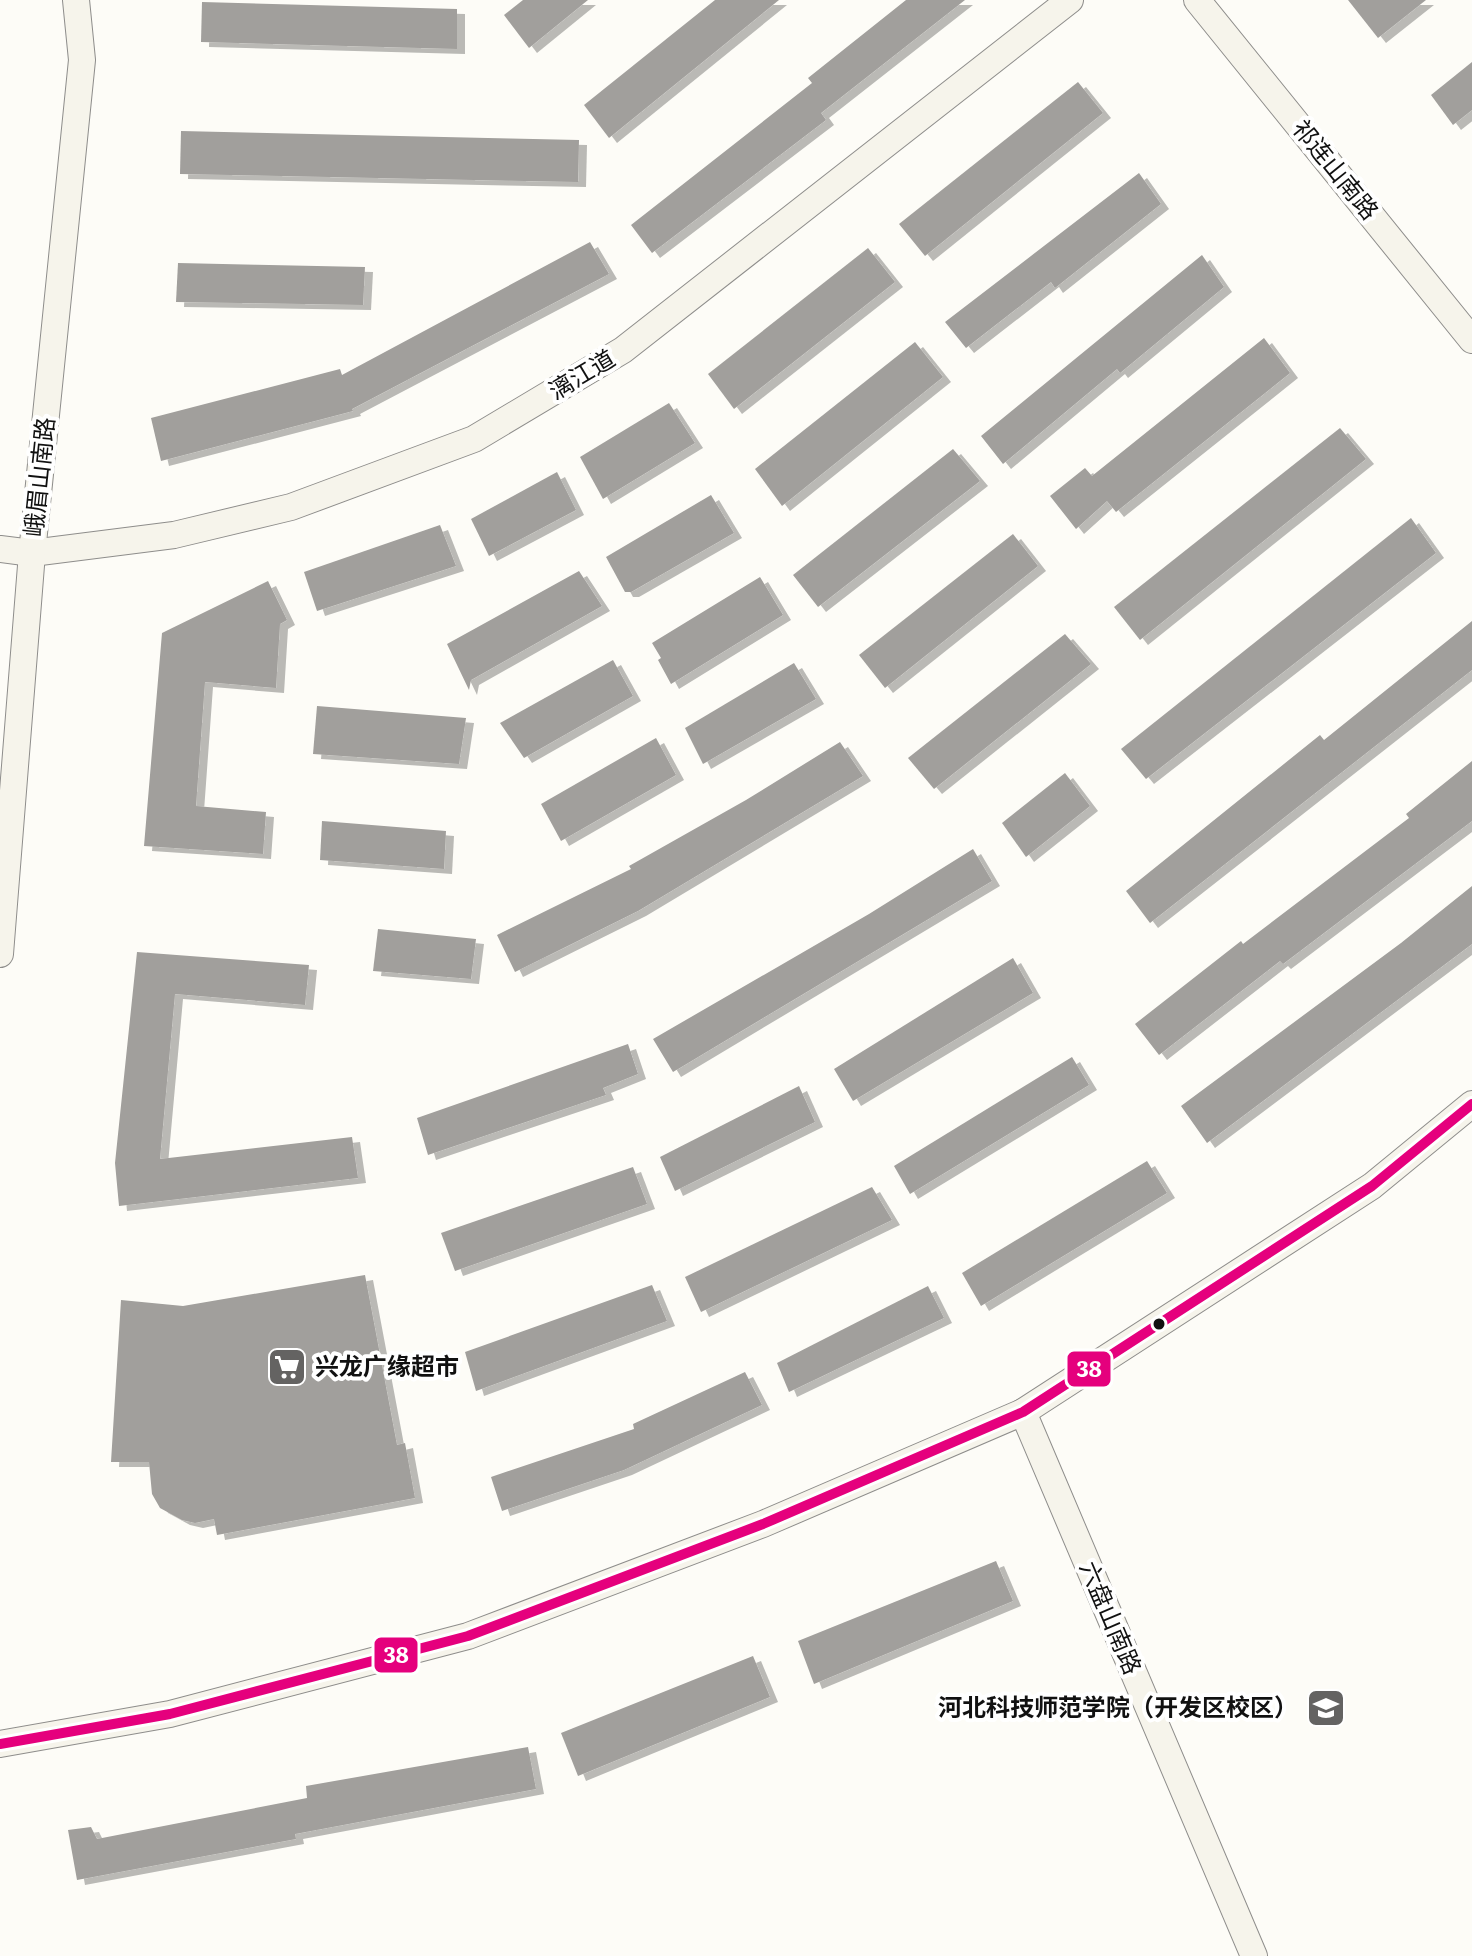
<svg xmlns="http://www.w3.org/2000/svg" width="1472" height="1956" font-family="Literata,'Noto Sans SC',serif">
  <defs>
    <filter id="shadow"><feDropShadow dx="8" dy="5" stdDeviation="0" flood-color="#0004"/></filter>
  </defs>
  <rect width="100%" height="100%" fill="#fdfcf7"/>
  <g fill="#a19f9c" filter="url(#shadow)">
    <path d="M523 0H588L529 48 504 15Z"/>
    <path d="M715 0H779L609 138 584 105Z"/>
    <path d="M906 0H965L821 113 826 120 652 253 631 225 812 83 808 78Z"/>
    <path d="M1348 0H1426L1378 38Z"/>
    <path d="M202 2 457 9V49L201 42Z"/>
    <path d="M1472 62V110L1453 125 1431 95Z"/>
    <path d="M1078 82 1103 113 925 256 899 224Z"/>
    <path d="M181 131 579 140 578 182 180 174Z"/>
    <path d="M1139 173 1161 204 1055 288 1051 282 966 348 945 322Z"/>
    <path d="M590 242 609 274 352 409 353 411 161 461 151 418 340 369 342 375Z"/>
    <path d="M868 248 895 282 734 409 708 374Z"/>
    <path d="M1202 255 1224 287 1120 373 1117 369 1003 464 981 436Z"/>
    <path d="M178 263 365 267 363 305 176 302Z"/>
    <path d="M1264 338 1290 373 1116 512 1107 501 1076 529 1050 496 1085 468 1092 476Z"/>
    <path d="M915 342 943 377 782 506 755 469Z"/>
    <path d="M669 403 695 443 603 499 580 457Z"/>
    <path d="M1340 428 1366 459 1140 640 1114 607Z"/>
    <path d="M953 449 980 481 818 607 793 575Z"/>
    <path d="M557 472 576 510 489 556 471 519Z"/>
    <path d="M711 495 734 533 631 592H625L606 557Z"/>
    <path d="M1411 518 1436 553 1146 779 1121 749Z"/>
    <path d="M440 525 456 566 317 611 304 572Z"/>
    <path d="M1013 534 1038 566 885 688 859 655Z"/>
    <path d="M579 571 602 606 471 680 469 690 447 644Z"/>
    <path d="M760 577 783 615 671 684 658 660 661 658 652 643Z"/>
    <path d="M268 581 287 620 280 624 276 688 205 682 196 806 266 812 263 854 144 846 162 633Z"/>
    <path d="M1472 621V670L1150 923 1126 891 1320 735 1324 740Z"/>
    <path d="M1065 634 1091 664 934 789 908 758Z"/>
    <path d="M613 660 633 696 524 758 500 723Z"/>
    <path d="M794 663 816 699 703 764 685 728Z"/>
    <path d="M317 706 466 718 459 764 313 754Z"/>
    <path d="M656 738 676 775 561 841 541 804Z"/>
    <path d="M840 742 863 776 638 911 515 972 497 935 631 869 629 866 746 800Z"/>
    <path d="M1472 761V821L1283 964 1280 961 1159 1055 1135 1024 1241 941 1243 944 1409 818 1406 814Z"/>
    <path d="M1065 773 1090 806 1026 857 1002 823Z"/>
    <path d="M322 821 446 831 444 869 320 860Z"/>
    <path d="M973 849 992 881 673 1072 653 1039 869 914Z"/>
    <path d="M1472 886V944L1207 1143 1181 1106 1401 943Z"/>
    <path d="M378 929 476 939 471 979 373 971Z"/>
    <path d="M137 952 309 965 305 1005 175 994 160 1159 352 1137 358 1178 119 1206 115 1163Z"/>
    <path d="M1013 958 1033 993 853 1101 834 1069Z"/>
    <path d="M628 1044 638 1074 603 1088 606 1095 428 1155 417 1118Z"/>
    <path d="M1072 1057 1089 1085 910 1194 894 1166Z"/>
    <path d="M799 1086 815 1122 675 1191 660 1157Z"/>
    <path d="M1147 1161 1167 1193 981 1306 962 1273Z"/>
    <path d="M633 1167 647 1204 455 1271 441 1233Z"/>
    <path d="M872 1187 892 1220 701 1312 685 1277Z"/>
    <path d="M365 1275 397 1445 405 1443 415 1498 217 1535 214 1519 195 1523 182 1520 160 1508 152 1494 149 1462H111L121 1300 183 1306Z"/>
    <path d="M652 1285 667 1321 476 1391 465 1352Z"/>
    <path d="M928 1286 944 1318 789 1392 777 1363Z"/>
    <path d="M745 1372 762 1405 624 1470 502 1511 491 1477 634 1429 633 1424Z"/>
    <path d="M996 1561 1013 1601 814 1684 798 1641Z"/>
    <path d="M753 1656 770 1697 578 1776 561 1733Z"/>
    <path d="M528 1747 536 1789 295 1834 296 1839 77 1880 68 1830 91 1827 97 1839 307 1798 306 1786Z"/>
  </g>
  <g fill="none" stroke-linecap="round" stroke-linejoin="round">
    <g stroke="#8e8d8b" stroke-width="28">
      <g id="secondary">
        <path d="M1197 0 1472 340"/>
        <path d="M0 549 32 553 174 535 291 507 474 439 623 350 1070 0"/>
        <path d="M0 954 32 553 82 60 76 0"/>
        <path d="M1023 1412 1254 1956"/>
        <path d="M0 1744 170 1714 468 1636 763 1524 1023 1412 1372 1186 1472 1104"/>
      </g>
    </g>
    <use href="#secondary" stroke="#f6f4eb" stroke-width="26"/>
    <g stroke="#fff" stroke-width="16">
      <path id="bus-1" d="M0 1744 170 1714 468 1636 763 1524 1023 1412 1372 1186 1472 1104"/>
    </g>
    <use href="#bus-1" stroke="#e5007d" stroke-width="10"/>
  </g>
  <defs>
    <g id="supermarket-square" transform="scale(2)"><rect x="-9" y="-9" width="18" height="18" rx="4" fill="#646362" stroke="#fff"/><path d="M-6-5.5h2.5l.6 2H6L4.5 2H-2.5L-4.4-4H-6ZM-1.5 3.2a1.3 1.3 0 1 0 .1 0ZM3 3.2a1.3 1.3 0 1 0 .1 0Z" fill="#fff"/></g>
    <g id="school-square" transform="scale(2)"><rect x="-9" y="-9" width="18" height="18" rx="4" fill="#646362" stroke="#fff"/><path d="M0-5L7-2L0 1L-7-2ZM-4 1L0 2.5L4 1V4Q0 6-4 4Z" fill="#fff"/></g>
  </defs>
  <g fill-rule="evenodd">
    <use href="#supermarket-square" x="287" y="1367"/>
    <use href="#school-square" x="1326" y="1708"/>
  </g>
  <circle fill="#111" stroke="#fff" stroke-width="3" cx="1159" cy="1324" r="7"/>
  <g text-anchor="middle" stroke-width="8" stroke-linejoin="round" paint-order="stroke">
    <g font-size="24" fill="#111" stroke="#fff">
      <text transform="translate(1335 170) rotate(51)" y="8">祁连山南路</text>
      <text transform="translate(582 375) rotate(-31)" y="8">漓江道</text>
      <text transform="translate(40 477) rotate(-84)" y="8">峨眉山南路</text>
      <text transform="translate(1110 1618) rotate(67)" y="8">六盘山南路</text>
    </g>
    <g font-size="24" font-weight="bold" fill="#111" stroke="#fff" text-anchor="start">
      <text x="315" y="1375">兴龙广缘超市</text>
      <text x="1298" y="1716" text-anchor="end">河北科技师范学院（开发区校区）</text>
    </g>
  </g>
  <g stroke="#fff" stroke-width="3">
    <rect x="1066" y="1350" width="46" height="38" rx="8" fill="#e5007d"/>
    <rect x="373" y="1636" width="46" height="38" rx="8" fill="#e5007d"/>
  </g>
  <g font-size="22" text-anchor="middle" font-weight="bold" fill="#fff">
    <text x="1089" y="1377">38</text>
    <text x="396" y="1663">38</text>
  </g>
</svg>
